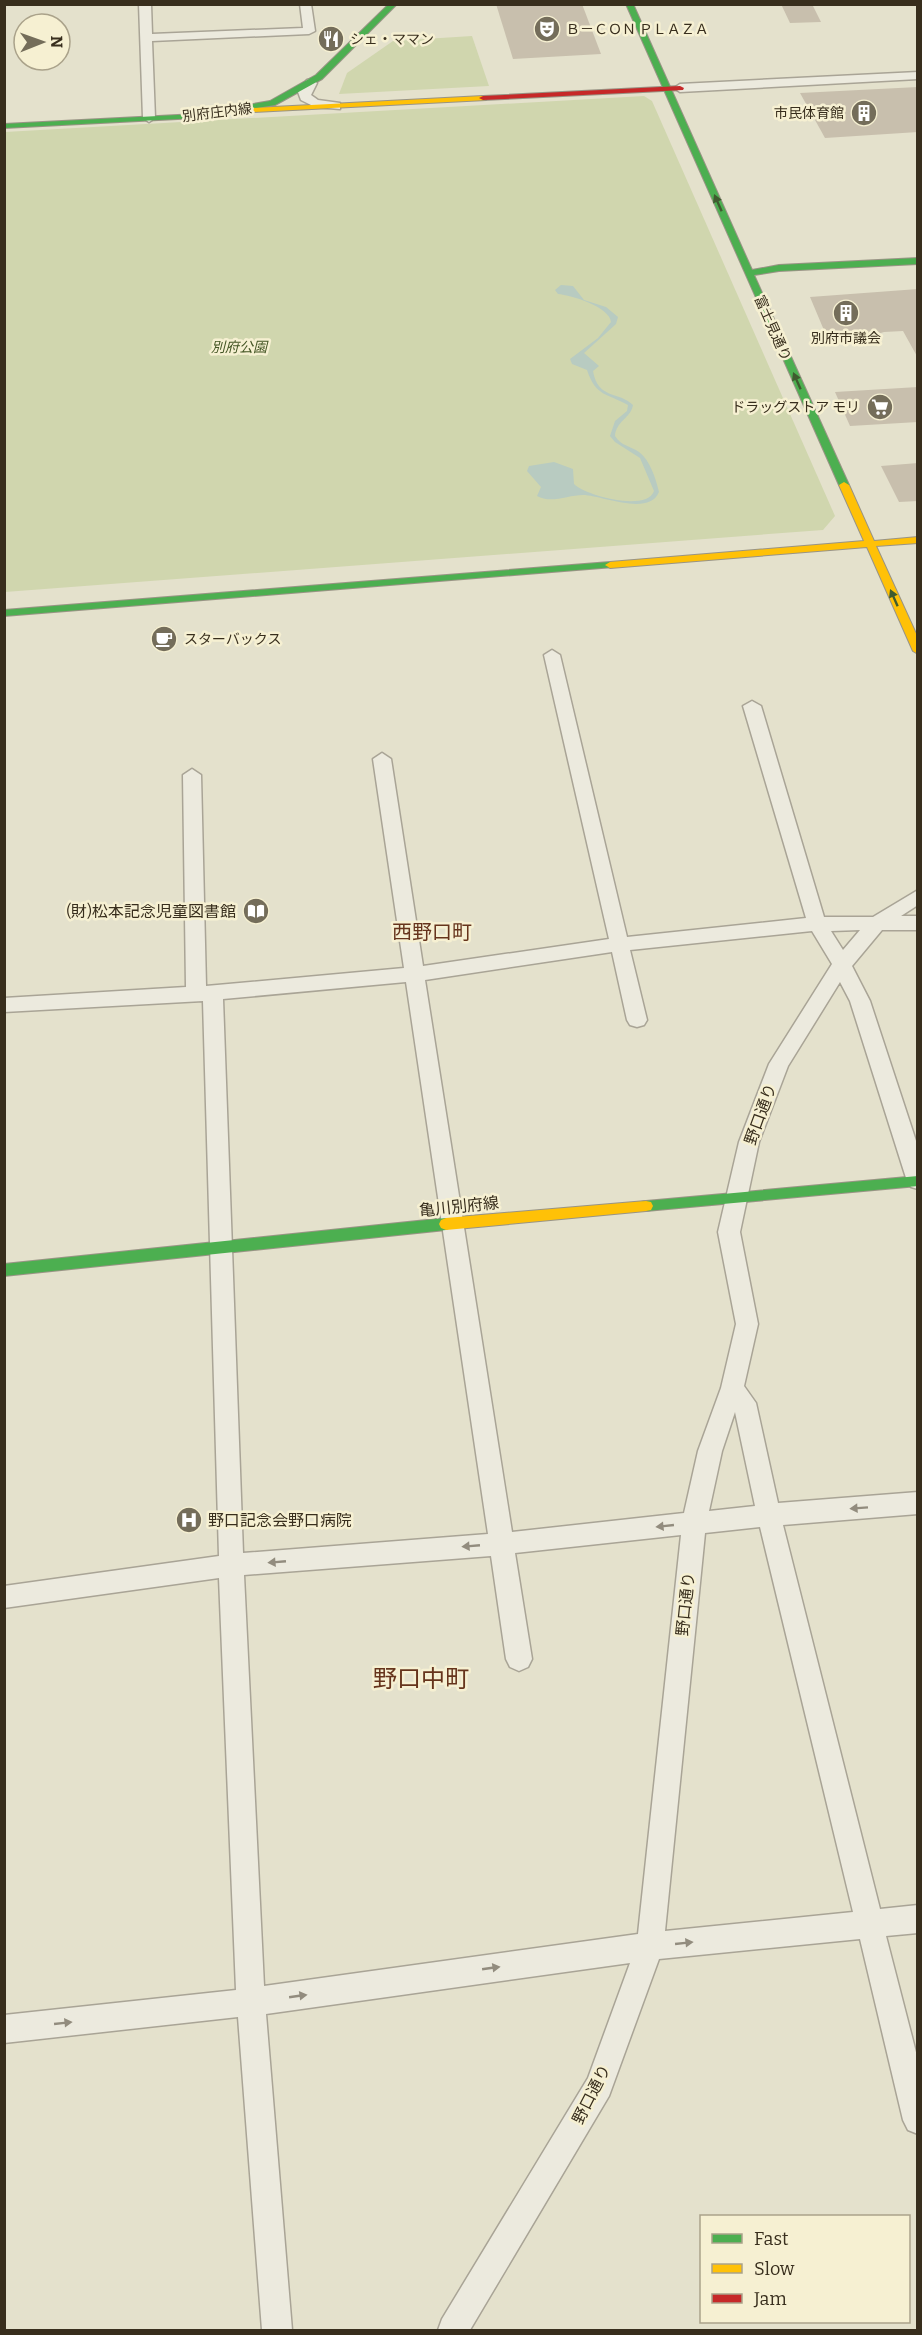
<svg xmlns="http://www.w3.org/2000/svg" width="922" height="2335" font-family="Bitter,'Noto Sans JP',serif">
  <rect width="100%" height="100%" fill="#e4e1cc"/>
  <g fill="#d0d6ae">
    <path d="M472 36 489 86 339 94 347 73 393 41Z"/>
    <path d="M644 96 652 101 835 516 823 530 5 592V132Z"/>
  </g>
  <path fill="#b8cbc1" d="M561 285 573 286 584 300 606 307 618 317 616 324 584 353 599 366 593 371C598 400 619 391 633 405 631 418 616 421 615 436 621 446 631 446 639 452 650 460 656 479 659 492 649 517 601 495 583 495 568 495 551 504 537 496L541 487 527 471 529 466 554 462 573 469 574 484C586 496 647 512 654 491L640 458 615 442 610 436 615 421 627 411 628 405C607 393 596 397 587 370L572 364 570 359 598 338 611 322C610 307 571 295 558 294L555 290Z"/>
  <g fill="#c8bfad">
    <path d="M496 4H582L601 54 513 59Z"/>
    <path d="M781 4H812L821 22 790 23Z"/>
    <path d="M918 87V132L825 138 800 93Z"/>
    <path d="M918 289V358L903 331 884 332 868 337 854 334 826 335 810 297Z"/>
    <path d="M918 387V422L850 426 835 392Z"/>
    <path d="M918 463V501L899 502 881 466Z"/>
  </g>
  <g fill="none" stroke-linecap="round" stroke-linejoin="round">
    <g stroke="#a9a496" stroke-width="3">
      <g id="street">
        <path d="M139 4H151L152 34 303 28 300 4H311L315 31 309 34 152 41 155 118 149 122 143 118Z"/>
        <path d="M918 72V79L680 92 674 88 680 84Z"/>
        <path d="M311 79 317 83 311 95 318 100 340 103V109L315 107 301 100 298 92 307 80Z"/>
        <path d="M552 650 560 655 627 937 806 918 743 706 752 701 761 706 824 917H873L918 890V905L901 916H918V930H882L852 966 870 1001 918 1147V1189L911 1187 907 1181 850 1001 840 982 788 1066 759 1142 740 1232 758 1324 744 1386 756 1403 778 1503 918 1492V1514L783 1525 880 1909 918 1905V1933L886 1936 918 2060V2134L908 2130 903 2120 860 1939 659 1959 609 2096 470 2330H438L442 2319 588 2078 630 1963 266 2014 292 2330H262L238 2017 4 2043V2015L236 1990 219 1578 4 1608V1586L219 1556 203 1001 4 1012V998L186 987 183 775 192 769 201 775 206 986 404 968 373 759 382 753 391 759 423 966 609 939 544 655ZM860 930 843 950 831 931ZM812 931 832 964 769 1064 739 1142 718 1232 736 1324 721 1388 698 1451 684 1513 512 1532 425 980 612 952 627 1020 630 1025 637 1027 644 1025 647 1020 630 950ZM406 982 488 1534 243 1553 223 999ZM735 1412 755 1506 709 1511 722 1451ZM760 1527 853 1912 665 1931 705 1533ZM681 1535 638 1934 264 1986 244 1575 491 1556 506 1659 510 1667 519 1671 528 1667 532 1659 515 1553Z"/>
      </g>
    </g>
    <g stroke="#999485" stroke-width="2">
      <g id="fast">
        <path d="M389 4H397L322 79 275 105 197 118 4 128V124L197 114 270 101 316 75Z"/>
        <path d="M626 4H633L752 270 779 265 918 258V264L779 271 754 275 849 485 847 487 839 485Z"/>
        <path d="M610 562 615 565 614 567 4 616V610Z"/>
        <path d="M918 1176V1186L646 1211 641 1210 639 1206 641 1202 646 1201Z"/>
        <path d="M446 1218 451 1220 453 1224 451 1228 446 1230 4 1276V1264Z"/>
      </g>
    </g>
    <g stroke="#999485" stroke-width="2">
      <g id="slow">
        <path d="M483 96H486V100L233 113 229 111 233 109Z"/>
        <path d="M844 482 849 485 874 541 918 537V543L876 546 918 638V654L913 651 867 547 610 568 605 565 610 562 864 541 839 485Z"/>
        <path d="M646 1201 651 1202 653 1206 651 1210 646 1211 446 1230 441 1228 439 1224 441 1220 446 1218Z"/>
      </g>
    </g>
    <g stroke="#999485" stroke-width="2">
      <path id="jam" d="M680 86 684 88 683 90 483 100 479 98 483 96Z"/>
    </g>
    <use href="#street" fill="#eceade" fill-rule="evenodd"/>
    <use href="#fast" fill="#4caf50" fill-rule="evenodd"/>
    <use href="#slow" fill="#ffc107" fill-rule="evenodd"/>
    <use href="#jam" fill="#c62828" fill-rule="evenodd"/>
  </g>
  <defs><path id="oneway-solid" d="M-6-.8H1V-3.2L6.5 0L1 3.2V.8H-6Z" transform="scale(1.5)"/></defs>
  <g fill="#3f5b2f">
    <use href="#oneway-solid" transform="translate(718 203) rotate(-114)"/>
    <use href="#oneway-solid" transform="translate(797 381) rotate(-114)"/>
    <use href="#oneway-solid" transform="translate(894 598) rotate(-114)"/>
  </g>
  <g fill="#928c7e">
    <use href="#oneway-solid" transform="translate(859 1508) rotate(176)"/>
    <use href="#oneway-solid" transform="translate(665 1526) rotate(174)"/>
    <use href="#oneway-solid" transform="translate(471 1546) rotate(175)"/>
    <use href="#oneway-solid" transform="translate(277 1562) rotate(175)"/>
    <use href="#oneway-solid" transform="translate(684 1943) rotate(-6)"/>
    <use href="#oneway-solid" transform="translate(491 1968) rotate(-8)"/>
    <use href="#oneway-solid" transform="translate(298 1996) rotate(-8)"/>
    <use href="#oneway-solid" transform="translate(63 2023) rotate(-6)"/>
  </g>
  <defs>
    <g id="theatre-disc" transform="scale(1.35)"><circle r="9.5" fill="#746d5a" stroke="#f6f0d2"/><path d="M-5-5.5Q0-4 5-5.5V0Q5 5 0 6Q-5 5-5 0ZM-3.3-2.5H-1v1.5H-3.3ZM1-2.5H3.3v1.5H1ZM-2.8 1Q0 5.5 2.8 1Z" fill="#fff"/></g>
    <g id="restaurant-disc" transform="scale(1.35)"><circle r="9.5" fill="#746d5a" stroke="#f6f0d2"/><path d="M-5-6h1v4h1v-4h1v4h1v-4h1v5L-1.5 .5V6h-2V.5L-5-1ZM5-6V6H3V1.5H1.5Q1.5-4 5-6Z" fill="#fff"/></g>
    <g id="building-disc" transform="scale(1.35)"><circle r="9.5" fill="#746d5a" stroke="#f6f0d2"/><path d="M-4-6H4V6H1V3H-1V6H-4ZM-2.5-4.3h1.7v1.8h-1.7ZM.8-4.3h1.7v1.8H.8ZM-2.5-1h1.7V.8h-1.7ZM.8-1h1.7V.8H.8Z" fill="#fff"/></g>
    <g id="supermarket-disc" transform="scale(1.35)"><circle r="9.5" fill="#746d5a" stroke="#f6f0d2"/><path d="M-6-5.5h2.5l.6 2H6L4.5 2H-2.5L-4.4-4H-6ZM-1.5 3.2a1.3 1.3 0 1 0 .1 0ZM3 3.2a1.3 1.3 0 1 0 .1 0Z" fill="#fff"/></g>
    <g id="cafe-disc" transform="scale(1.35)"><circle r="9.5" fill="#746d5a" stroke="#f6f0d2"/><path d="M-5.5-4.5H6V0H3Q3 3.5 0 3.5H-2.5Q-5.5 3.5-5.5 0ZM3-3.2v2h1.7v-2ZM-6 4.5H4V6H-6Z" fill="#fff"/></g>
    <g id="library-disc" transform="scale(1.35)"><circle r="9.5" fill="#746d5a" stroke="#f6f0d2"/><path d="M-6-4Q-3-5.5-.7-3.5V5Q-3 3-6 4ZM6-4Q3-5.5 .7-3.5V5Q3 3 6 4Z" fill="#fff"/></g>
    <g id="hospital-disc" transform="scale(1.35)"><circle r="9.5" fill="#746d5a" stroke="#f6f0d2"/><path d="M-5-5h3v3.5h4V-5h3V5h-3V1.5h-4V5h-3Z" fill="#fff"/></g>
  </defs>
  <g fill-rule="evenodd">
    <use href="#theatre-disc" x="547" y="29"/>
    <use href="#restaurant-disc" x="331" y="39"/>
    <use href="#building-disc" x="864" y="113"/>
    <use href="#building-disc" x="846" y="313"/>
    <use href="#supermarket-disc" x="880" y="407"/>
    <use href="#cafe-disc" x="164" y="639"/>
    <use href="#library-disc" x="256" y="911"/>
    <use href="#hospital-disc" x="189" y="1520"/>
  </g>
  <g text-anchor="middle" stroke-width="5" stroke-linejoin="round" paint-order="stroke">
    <g font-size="14" fill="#382e1d" stroke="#f6f0d2" text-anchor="start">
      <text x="566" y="34">Ｂ－ＣＯＮ ＰＬＡＺＡ</text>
      <text x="350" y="44">シェ・ママン</text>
      <text x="844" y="118" text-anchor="end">市民体育館</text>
      <text x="846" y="343" text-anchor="middle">別府市議会</text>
      <text x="860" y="412" text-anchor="end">ドラッグストア モリ</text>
      <text x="184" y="644">スターバックス</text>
    </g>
    <g font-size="14" fill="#382e1d" stroke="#f6f0d2">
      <text transform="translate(217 112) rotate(-7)" y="5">別府庄内線</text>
      <text transform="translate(773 328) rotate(66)" y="5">富士見通り</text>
    </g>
    <g font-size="14" font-style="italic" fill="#435524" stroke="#f6f0d2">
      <text x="239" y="352">別府公園</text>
    </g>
    <g font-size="16" fill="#382e1d" stroke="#f6f0d2" text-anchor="end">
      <text x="236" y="917">(財)松本記念児童図書館</text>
      <text x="208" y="1526" text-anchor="start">野口記念会野口病院</text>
    </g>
    <g font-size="16" fill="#382e1d" stroke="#f6f0d2">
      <text transform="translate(760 1114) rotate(-70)" y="6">野口通り</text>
      <text transform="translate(459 1206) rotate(-6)" y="6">亀川別府線</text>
      <text transform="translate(685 1604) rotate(-84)" y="6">野口通り</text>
      <text transform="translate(591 2094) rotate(-63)" y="6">野口通り</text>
    </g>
    <g font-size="20" fill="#66341c" stroke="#f6f0d2">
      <text x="432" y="939">西野口町</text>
    </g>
    <g font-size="24" fill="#66341c" stroke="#f6f0d2">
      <text x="421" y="1687">野口中町</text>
    </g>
  </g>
  <rect width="922" height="2335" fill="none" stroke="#382e1d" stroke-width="12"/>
  <rect x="700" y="2215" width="210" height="108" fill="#f6f0d2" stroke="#aaa28a" stroke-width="1.5"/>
  <rect x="712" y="2234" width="30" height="9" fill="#4caf50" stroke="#aaa28a" stroke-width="1.5"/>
  <text x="754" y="2245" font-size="18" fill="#382e1d">Fast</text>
  <rect x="712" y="2264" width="30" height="9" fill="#ffc107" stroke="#aaa28a" stroke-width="1.5"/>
  <text x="754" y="2275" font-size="18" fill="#382e1d">Slow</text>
  <rect x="712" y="2294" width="30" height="9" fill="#c62828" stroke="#aaa28a" stroke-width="1.5"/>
  <text x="754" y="2305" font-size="18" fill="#382e1d">Jam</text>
  <g transform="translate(42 42) rotate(89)"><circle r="28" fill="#f6f0d2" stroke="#aaa28a" stroke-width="1.5"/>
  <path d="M0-4.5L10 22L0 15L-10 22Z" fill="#746d5a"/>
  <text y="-9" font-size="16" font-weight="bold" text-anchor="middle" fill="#382e1d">N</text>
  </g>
</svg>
